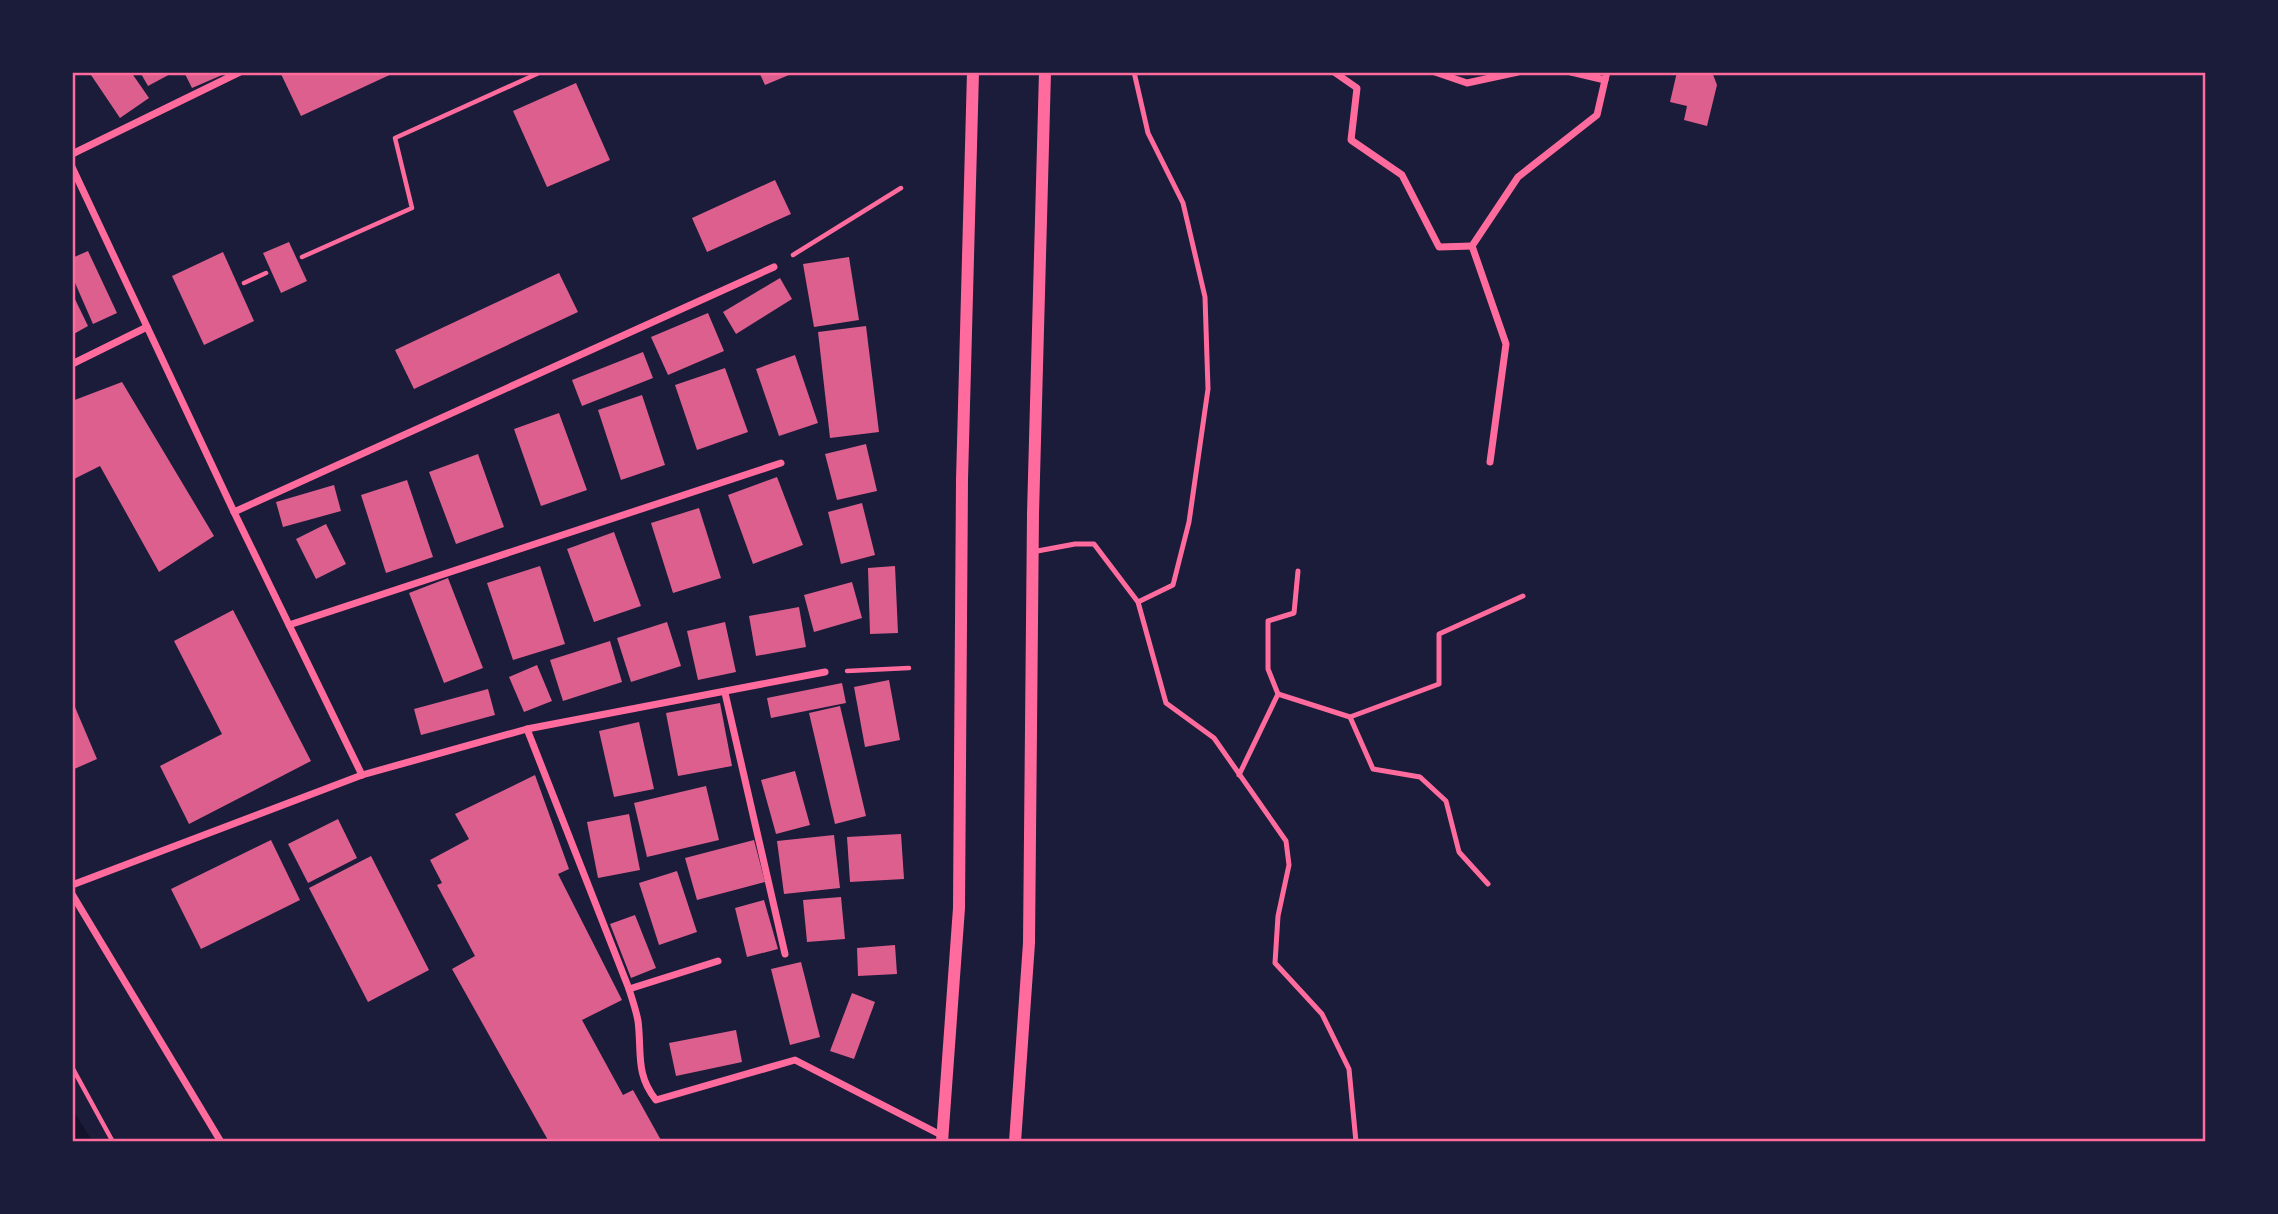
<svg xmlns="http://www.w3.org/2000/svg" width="2278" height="1214" font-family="'Exo 2',sans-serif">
  <rect width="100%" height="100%" fill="#1b1b3a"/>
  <path fill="#12122b" d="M72 1110 74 1112 93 1142H72Z"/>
  <g fill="#dd5f8e">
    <path d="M89 72H131L149 98 120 118Z"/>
    <path d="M140 72H174L148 86Z"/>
    <path d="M184 72H229L192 88Z"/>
    <path d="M285 72H396L301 116 281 74Z"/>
    <path d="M759 72H796L765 85Z"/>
    <path d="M1677 72H1712L1717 85 1707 126 1684 120 1687 106 1670 102Z"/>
    <path d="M576 83 610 160 547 187 513 111Z"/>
    <path d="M775 180 791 214 707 252 692 218Z"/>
    <path d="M289 242 307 281 281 293 263 253Z"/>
    <path d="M88 251 117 313 93 324 72 276V258Z"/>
    <path d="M223 252 254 321 204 345 172 276Z"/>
    <path d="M849 257 859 320 814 327 803 264Z"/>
    <path d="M559 273 578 312 414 389 395 350Z"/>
    <path d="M780 278 792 299 736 334 723 312Z"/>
    <path d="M72 293 88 326 72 335Z"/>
    <path d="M708 313 724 351 668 375 651 337Z"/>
    <path d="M866 326 879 432 830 438 818 332Z"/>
    <path d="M643 352 653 378 582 406 572 380Z"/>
    <path d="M795 355 818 423 779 436 756 369Z"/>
    <path d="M725 368 748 432 697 450 675 385Z"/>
    <path d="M122 382 214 536 159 572 100 466 72 480V401Z"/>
    <path d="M642 395 665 465 621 480 598 410Z"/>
    <path d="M559 413 587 490 541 506 514 429Z"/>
    <path d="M866 444 877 491 837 500 825 454Z"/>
    <path d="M478 454 504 527 456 544 429 472Z"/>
    <path d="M777 477 803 545 753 564 728 495Z"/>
    <path d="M407 480 433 557 386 573 361 495Z"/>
    <path d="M334 485 341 511 283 527 276 502Z"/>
    <path d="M862 503 875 555 841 564 828 512Z"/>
    <path d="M699 508 721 578 673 593 651 523Z"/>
    <path d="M326 524 346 564 316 579 296 539Z"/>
    <path d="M614 532 641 606 594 622 567 549Z"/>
    <path d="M540 566 565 644 513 660 487 583Z"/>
    <path d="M895 566 898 633 870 634 868 568Z"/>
    <path d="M448 578 483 668 444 683 409 593Z"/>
    <path d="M852 582 862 618 814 632 804 595Z"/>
    <path d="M799 607 806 647 756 656 749 616Z"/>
    <path d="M233 610 311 761 189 824 160 766 222 734 174 641Z"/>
    <path d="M667 622 681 666 631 682 617 638Z"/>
    <path d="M725 622 736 672 698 680 687 631Z"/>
    <path d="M610 641 622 682 563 701 550 660Z"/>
    <path d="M537 665 552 701 524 712 509 677Z"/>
    <path d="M889 680 900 740 865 747 854 687Z"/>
    <path d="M842 683 846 703 771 718 767 698Z"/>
    <path d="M488 689 495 715 421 735 414 709Z"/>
    <path d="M72 700 97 759 72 770Z"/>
    <path d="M720 703 732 766 678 776 666 713Z"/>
    <path d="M840 706 866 816 835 824 809 713Z"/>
    <path d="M639 722 654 789 614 797 599 731Z"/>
    <path d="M795 771 810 825 776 834 761 780Z"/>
    <path d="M535 775 569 869 558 874 622 1000 582 1020 623 1095 633 1090 662 1142H549L452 969 475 956 437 885 442 883 430 860 469 839 455 814Z"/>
    <path d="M706 786 719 840 647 857 634 803Z"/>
    <path d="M629 814 640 870 598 878 587 822Z"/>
    <path d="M338 819 357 858 308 883 288 844Z"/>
    <path d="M901 834 904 879 850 882 847 837Z"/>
    <path d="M834 835 840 888 784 894 777 841Z"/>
    <path d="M271 840 300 900 201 949 171 889Z"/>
    <path d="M754 840 765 882 697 900 685 858Z"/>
    <path d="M371 856 429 970 368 1002 309 888Z"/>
    <path d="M677 871 697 932 659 945 639 883Z"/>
    <path d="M841 897 845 939 807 942 803 900Z"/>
    <path d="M764 900 778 949 747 957 735 908Z"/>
    <path d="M635 915 656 968 631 978 610 924Z"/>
    <path d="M895 945 897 974 858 976 857 948Z"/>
    <path d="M801 962 820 1037 790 1045 771 969Z"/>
    <path d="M852 993 875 1002 854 1059 830 1051Z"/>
    <path d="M736 1030 742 1062 676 1076 669 1043Z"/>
  </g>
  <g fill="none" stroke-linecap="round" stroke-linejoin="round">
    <g stroke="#ff6b9d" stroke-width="4.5">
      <path d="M793 255 901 188"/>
      <path d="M302 257 412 208 395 138 541 72"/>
      <path d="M244 283 266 273"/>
      <path d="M847 671 909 668"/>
      <path d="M72 1067 113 1142"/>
    </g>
    <g stroke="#ff6b9d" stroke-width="5">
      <path d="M1134 72 1148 133 1183 203 1205 297 1208 389 1189 522 1173 585 1138 602"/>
      <path d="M1032 552 1075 544H1094L1138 602 1166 703 1214 738 1286 841 1289 865 1278 916 1275 963 1322 1014 1349 1069 1356 1142"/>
      <path d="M1278 694 1268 669V621L1294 613 1298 571"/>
      <path d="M1350 717 1373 769 1420 777 1446 801 1459 852 1488 884"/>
      <path d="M1239 775 1278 694 1350 717 1439 684V634L1523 596"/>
    </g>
    <g stroke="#ff6b9d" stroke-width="7">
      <path d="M1334 72 1357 88 1351 140 1402 175 1439 247 1472 246"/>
      <path d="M1435 72 1467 83 1518 72"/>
      <path d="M1571 72 1605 80 1607 72"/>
      <path d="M72 154 240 72"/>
      <path d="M72 167 234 512 774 267"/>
      <path d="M72 364 147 327"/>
      <path d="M1490 462 1506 344 1472 246 1518 177 1597 115 1605 80"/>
      <path d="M234 512 362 775"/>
      <path d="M289 625 781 463"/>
      <path d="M725 693 785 954"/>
      <path d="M527 729 629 989C632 999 636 1010 638 1021 642 1052 635 1074 656 1100L795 1060 943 1136"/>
      <path d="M72 885 362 775 527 729 825 672"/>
      <path d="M72 894 221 1142"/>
      <path d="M629 989 718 961"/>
    </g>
    <g stroke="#ff6b9d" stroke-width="12">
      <path d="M942 1142 959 908 962 480 973 72"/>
      <path d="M1015 1142 1029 943 1033 514 1045 72"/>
    </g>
  </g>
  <rect width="2278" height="1214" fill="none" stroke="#1b1b3a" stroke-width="147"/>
  <rect x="74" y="74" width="2130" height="1066" fill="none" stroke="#ff6b9d" stroke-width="2.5"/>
</svg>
